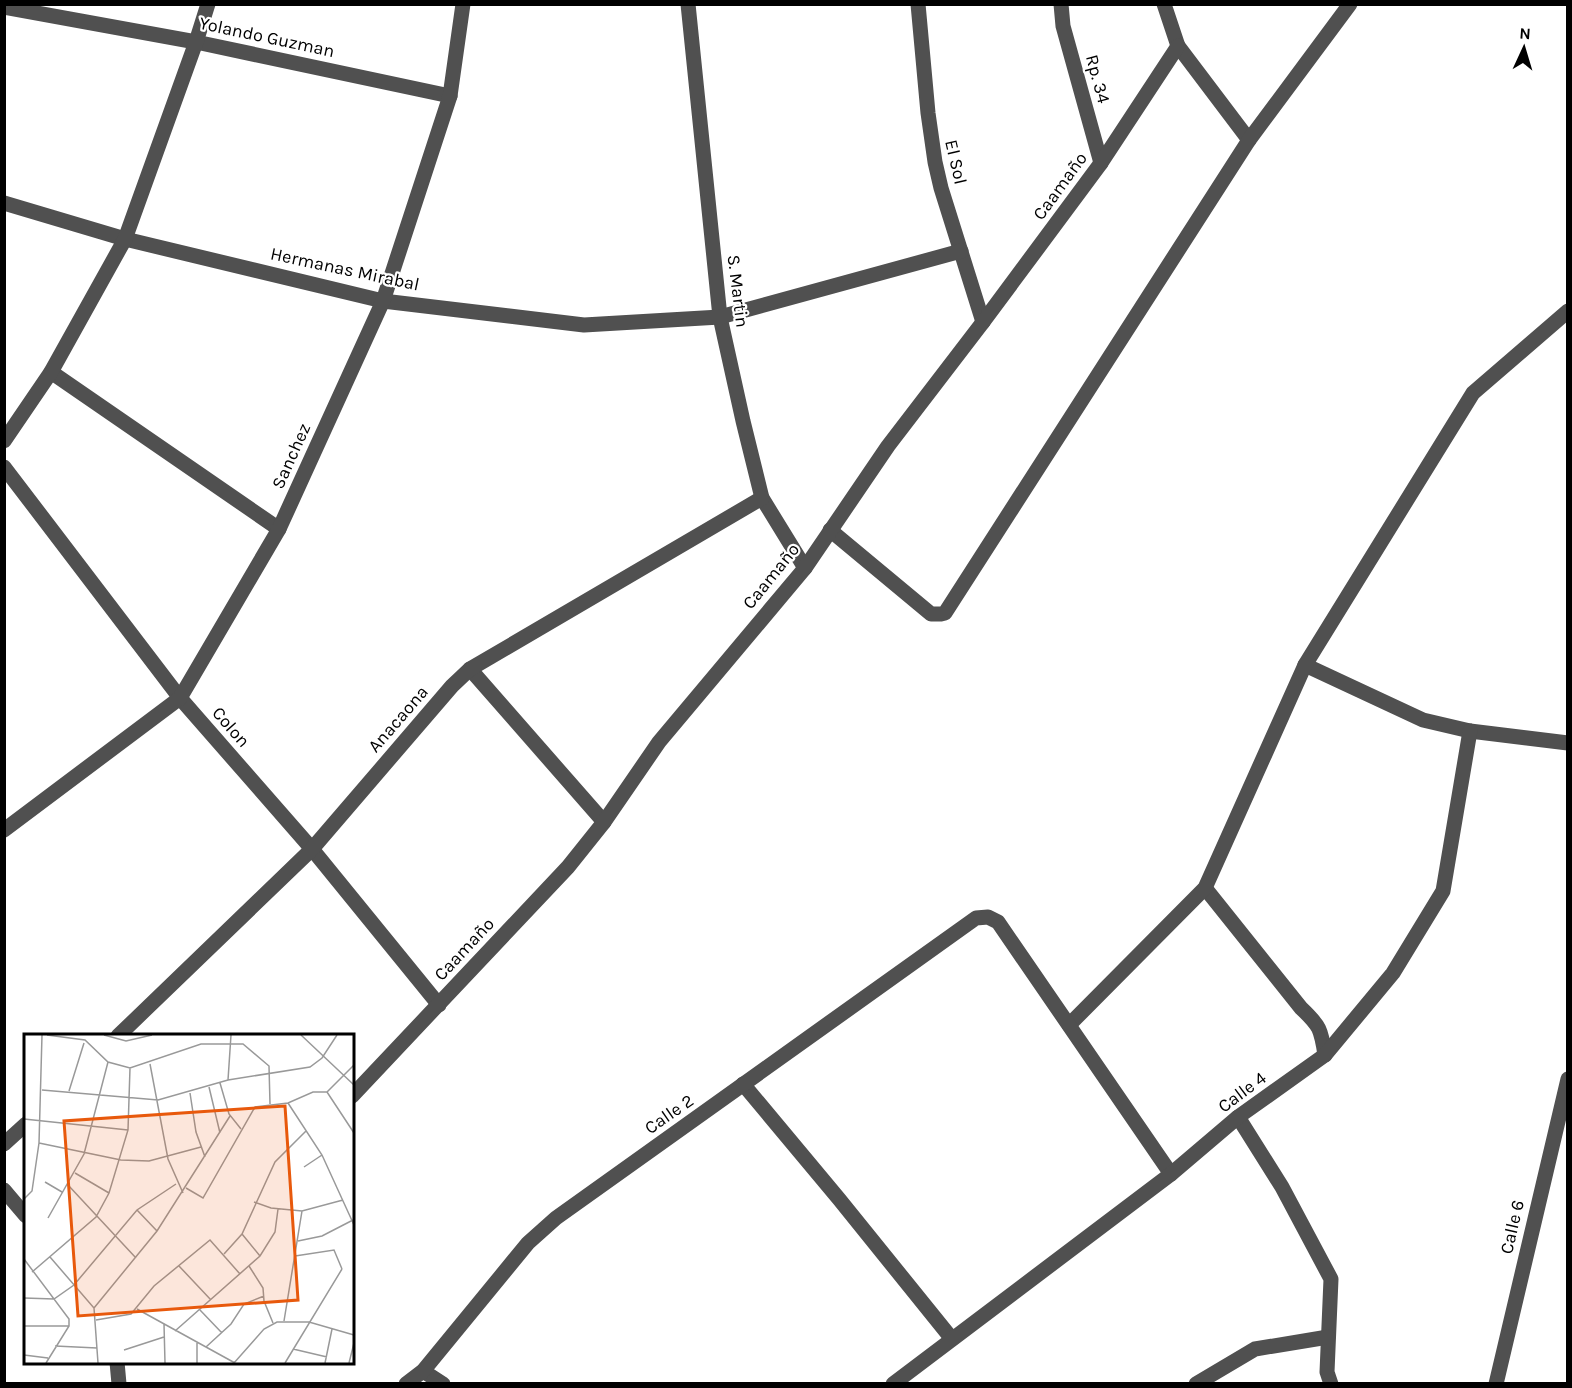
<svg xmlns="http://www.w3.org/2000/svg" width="1572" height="1388" font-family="Karla,sans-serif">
  <rect width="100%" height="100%" fill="#fff"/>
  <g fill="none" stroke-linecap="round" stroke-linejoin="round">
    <g stroke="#505050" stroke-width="15">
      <path d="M688 4 720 317 743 421 762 498 805 568"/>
      <path d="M918 4 928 113 935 162 941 188 983 322"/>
      <path d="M1061 4 1063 26 1101 163"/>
      <path d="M1164 4 1178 46 1249 140"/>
      <path d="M4 7 196 42 450 96"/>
      <path d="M4 203 125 239 383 301 584 325 720 317 961 251"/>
      <path d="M51 372 279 529"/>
      <path d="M4 441 51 372 125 239 196 42 208 4"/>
      <path d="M4 467 180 698 312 849 439 1005"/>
      <path d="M830 530 931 614H941L945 613 1249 140 1350 4"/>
      <path d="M1305 665 1423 720 1470 731 1568 743"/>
      <path d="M470 669 604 822"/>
      <path d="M4 830 180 698 279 529 383 301 450 96 463 4"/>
      <path d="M1205 888 1301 1008C1320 1026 1321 1029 1325 1055"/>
      <path d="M1069 1025 1205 888 1305 665 1473 393 1568 311"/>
      <path d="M118 1036 312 849 452 686 470 669 762 498"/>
      <path d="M743 1084 839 1199 952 1339"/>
      <path d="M352 1096 568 867 604 822 659 742 805 568 888 446 983 322 1101 163 1178 46"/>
      <path d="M1238 1117 1282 1187 1331 1279 1327 1372 1331 1384"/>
      <path d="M4 1144 26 1124"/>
      <path d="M4 1190 26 1216"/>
      <path d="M117 1362 119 1384"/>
      <path d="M423 1371 443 1384"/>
      <path d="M406 1384 423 1371 528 1243 556 1218 976 918 988 917 998 922 1171 1174"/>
      <path d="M893 1384 1171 1174 1238 1117 1325 1055 1393 973 1443 891 1470 731"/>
      <path d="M1196 1384 1255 1349 1328 1337"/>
      <path d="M1496 1384 1568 1079"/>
    </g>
  </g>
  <g text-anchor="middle" stroke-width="4.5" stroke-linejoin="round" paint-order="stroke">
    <g font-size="18" fill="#000" stroke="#fff">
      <text transform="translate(267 37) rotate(12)" y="6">Yolando Guzman</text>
      <text transform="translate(1098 79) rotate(75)" y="6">Rp. 34</text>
      <text transform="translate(956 162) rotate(77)" y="6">El Sol</text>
      <text transform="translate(1060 186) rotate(-54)" y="6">Caamaño</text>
      <text transform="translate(345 269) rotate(12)" y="6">Hermanas Mirabal</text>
      <text transform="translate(738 291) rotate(83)" y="6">S. Martin</text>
      <text transform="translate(291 456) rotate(-66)" y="6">Sanchez</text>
      <text transform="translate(771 576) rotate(-51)" y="6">Caamaño</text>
      <text transform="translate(398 719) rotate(-49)" y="6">Anacaona</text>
      <text transform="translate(231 727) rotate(49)" y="6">Colon</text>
      <text transform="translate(464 949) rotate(-47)" y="6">Caamaño</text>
      <text transform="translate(1242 1092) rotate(-37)" y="6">Calle 4</text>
      <text transform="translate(669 1114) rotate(-35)" y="6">Calle 2</text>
      <text transform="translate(1512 1227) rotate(-77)" y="6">Calle 6</text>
    </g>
  </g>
  <g transform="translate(24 1034)">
    <rect width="330" height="330" fill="#fff"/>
    <path fill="none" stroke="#999" stroke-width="1.5" d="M23 1 61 6 84 28 106 34 177 10H219L245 32 246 70M80 1 102 7 128 1M277 1 330 51M126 30 144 125 159 159M204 46 207 1M196 49 205 80 217 95M185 53 196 99M18 56 134 66 204 46 286 33 298 24 313 1M45 57 60 9M303 58 330 99M166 59 172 98 181 123M264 69 298 121 330 191M0 85 104 96M15 109 97 126 125 127 177 113M280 133 298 121M51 139 85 159M21 148 38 158M44 151 112 224M162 154 179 164 231 73 264 69 289 58H303L330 31M0 165 8 157 15 109 18 1M230 168 247 174 278 177 319 166M113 176 133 197M24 184 60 120 84 28M218 200 236 222M274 207 298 202 329 186M200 220 218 200 251 128 282 97M271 222 310 216 318 235M26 223 70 274 74 329M0 225 45 285V292L22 329M155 232 187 266M225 232 239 254 240 267 249 289M8 238 72 183 85 159 104 96 106 34M0 264 30 265 50 251 113 176 152 150M70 274 133 197 206 82M113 275 211 329M176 276 198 299M72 286 107 280 130 252 186 206 216 240M260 287 278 177M140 290 141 329M0 292H45M151 297 236 222 251 198 254 175M31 312 73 314M182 313 207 290 220 270 240 262M269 315 303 323M100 316 140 303M0 321 24 324M173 329V309M210 329 240 295 253 288H285L330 301M261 329 318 235M301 329 308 295M325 329 330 309"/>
    <path fill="#e8590c" fill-opacity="0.15" stroke="#e8590c" stroke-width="3" d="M261 72 274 266 54 282 40 87Z"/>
    <rect width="330" height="330" fill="none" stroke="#000" stroke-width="3"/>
  </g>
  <rect width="1572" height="1388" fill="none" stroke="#000000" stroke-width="12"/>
  <g transform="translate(1524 48) rotate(4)" stroke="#ffffff" stroke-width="4.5" paint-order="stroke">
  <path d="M0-4.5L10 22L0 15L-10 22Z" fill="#000000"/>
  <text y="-9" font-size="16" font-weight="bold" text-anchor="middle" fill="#000000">N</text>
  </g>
</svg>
